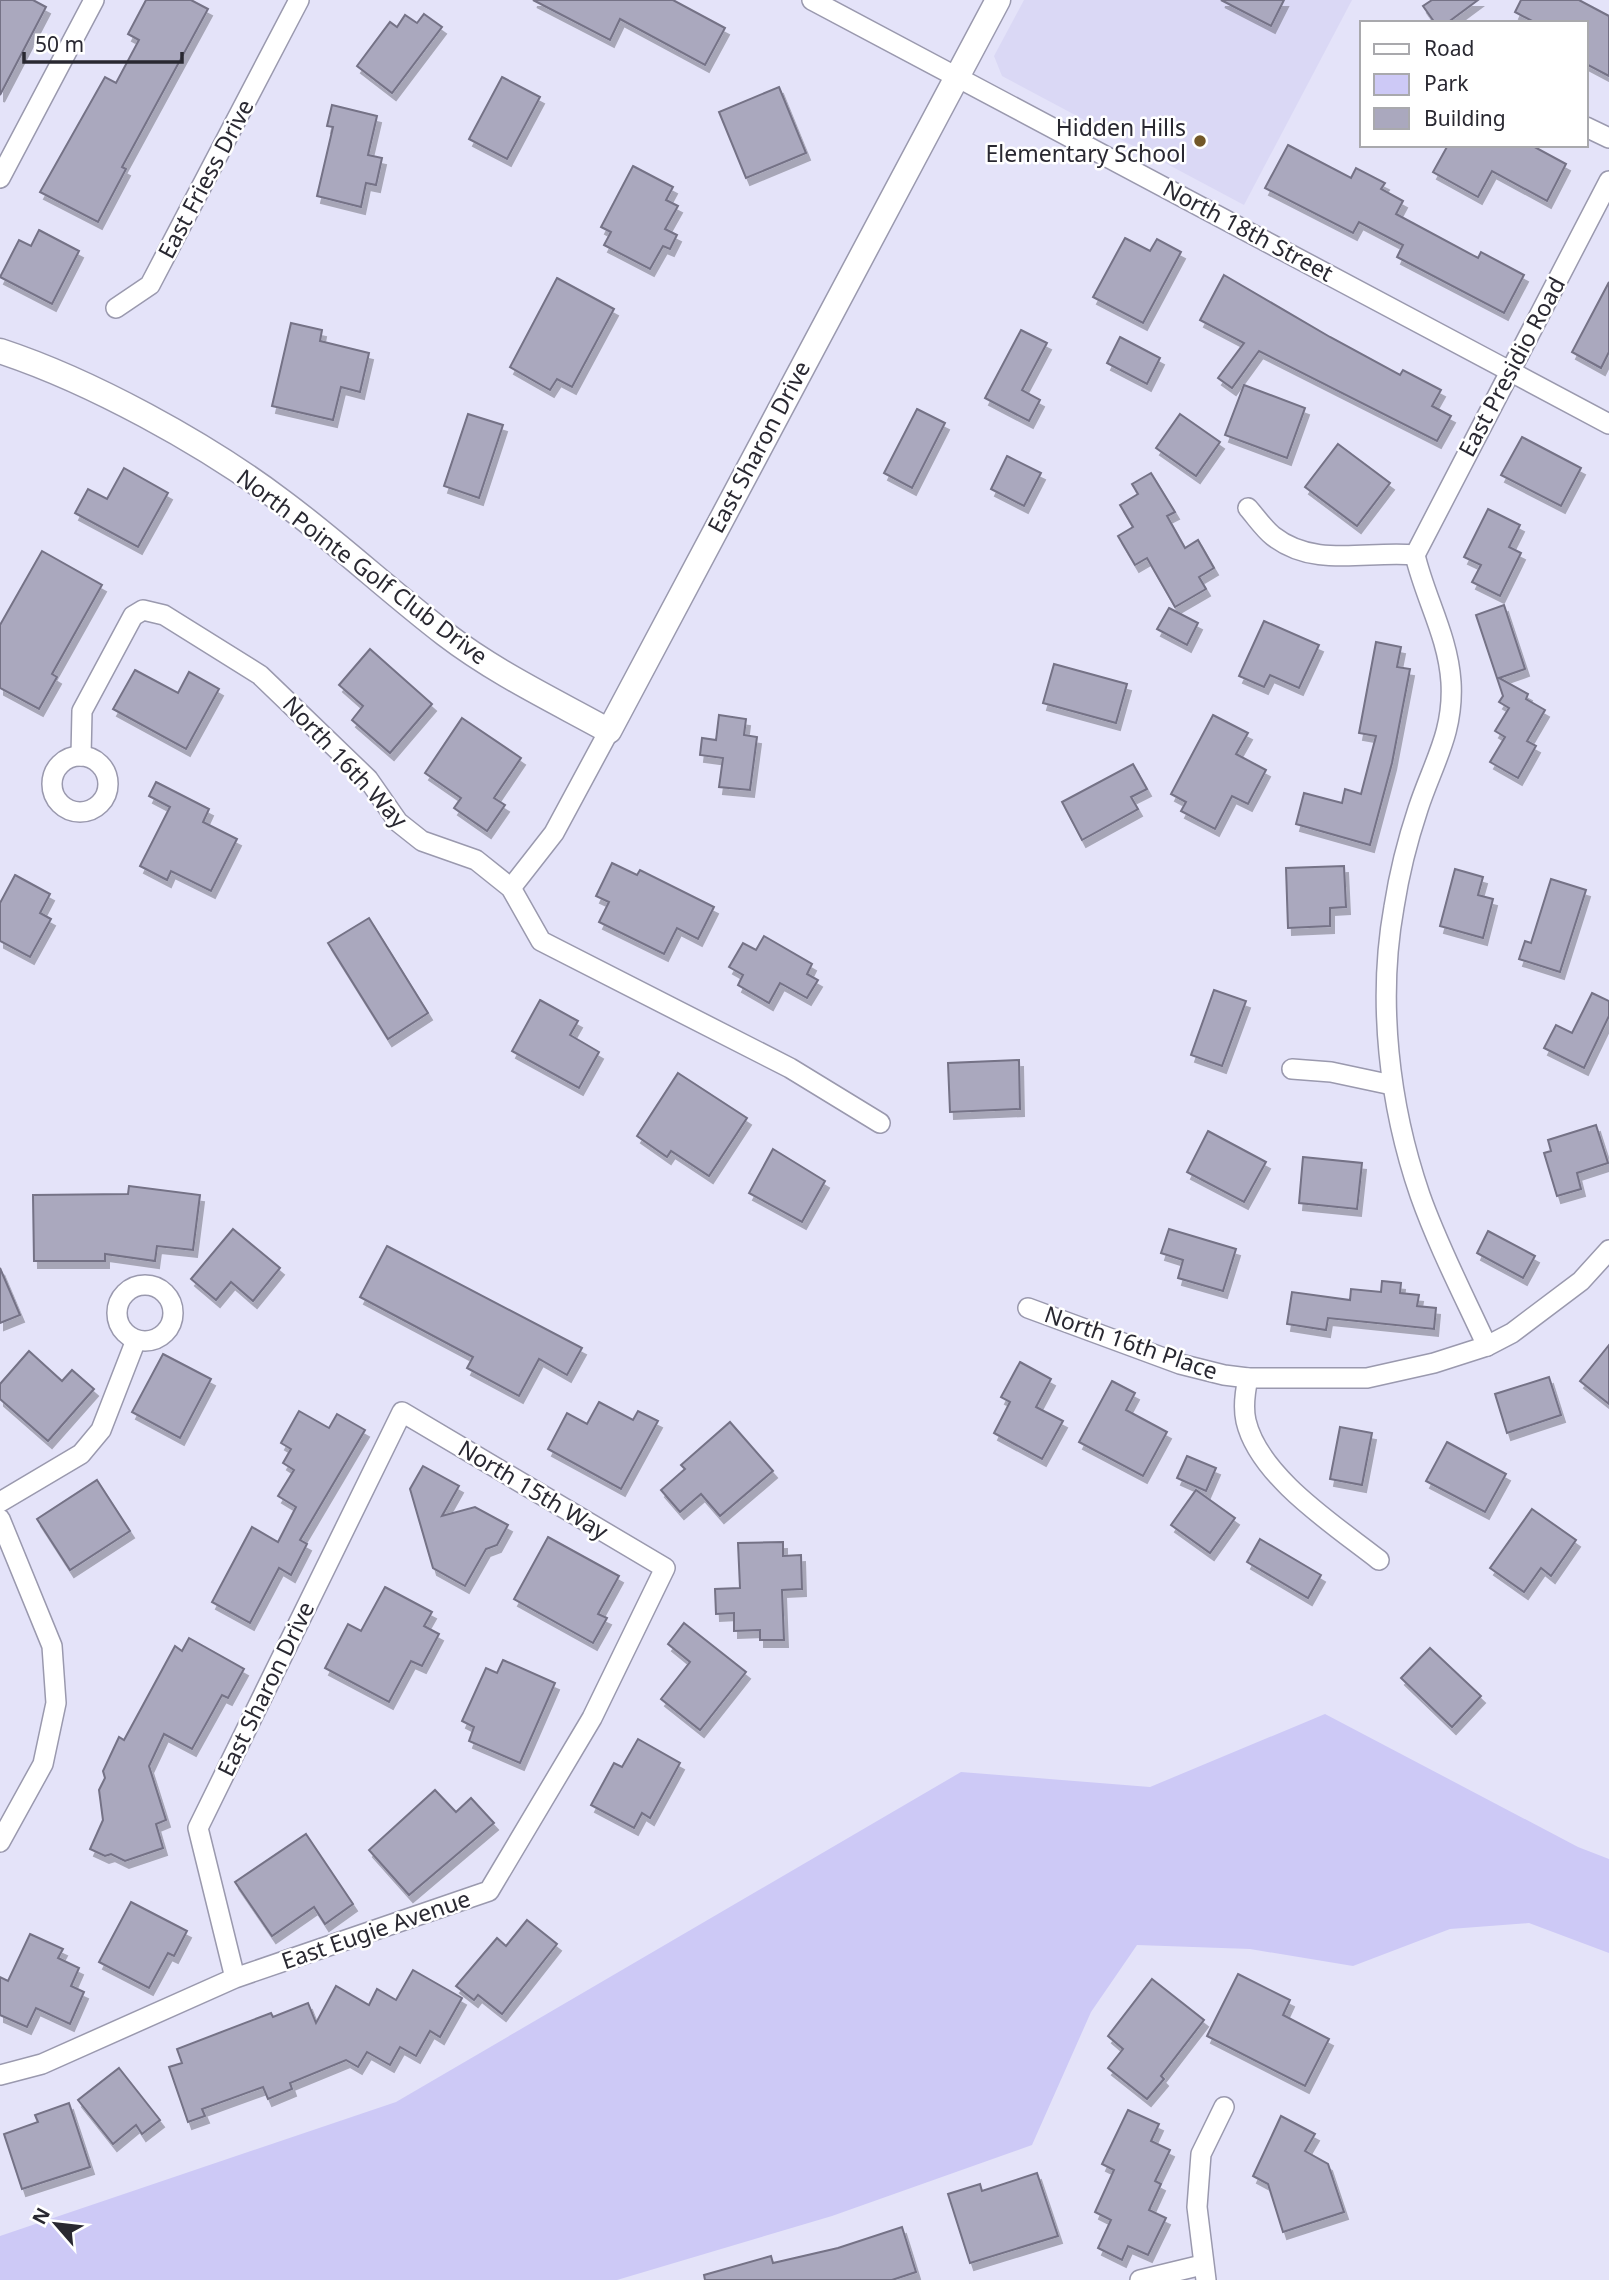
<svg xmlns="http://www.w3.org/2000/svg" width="1609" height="2280" font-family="'Noto Sans',sans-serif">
  <defs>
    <filter id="shadow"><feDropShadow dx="4" dy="7" stdDeviation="0" flood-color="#0004"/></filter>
  </defs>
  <rect width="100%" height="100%" fill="#e4e3f9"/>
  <path fill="#dad8f5" d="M1024 0H1352L1244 205 1002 76 994 56Z"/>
  <path fill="#cdc9f6" d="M1325 1714 1578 1847 1609 1859V1953L1529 1923 1450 1929 1353 1966 1250 1949 1137 1945 1091 2012 1032 2145 832 2216 617 2280H0V2236L396 2102 961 1772 1150 1787Z"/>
  <g fill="#aaa8be" stroke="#747286" stroke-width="2" filter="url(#shadow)">
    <path d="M0 0H33L46 7 0 95Z"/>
    <path d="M146 0H191L208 9 122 167 126 169 98 222 40 192 105 77 116 83 139 40 128 34Z"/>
    <path d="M533 0H673L725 28 705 65 620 19 610 40Z"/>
    <path d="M1221 0H1284L1271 26Z"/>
    <path d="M1432 0H1478L1447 23H1435L1423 6Z"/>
    <path d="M1521 0H1579L1609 16V76L1586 64V23H1536L1515 12Z"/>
    <path d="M424 14 442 27 392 93 357 66 390 22 397 27 405 15 417 23Z"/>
    <path d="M502 77 540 97 507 159 469 139Z"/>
    <path d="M779 87 806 153 746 178 719 112Z"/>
    <path d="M332 105 377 116 368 155 382 158 376 185 366 183 361 207 317 196 333 127 327 126Z"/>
    <path d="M1288 145 1351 178 1356 168 1385 183 1381 189 1403 201 1396 214 1478 258 1481 252 1524 275 1504 313 1397 257 1403 245 1359 222 1353 233 1265 188Z"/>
    <path d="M1448 145H1531L1566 164 1547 201 1492 171 1478 197 1433 172Z"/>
    <path d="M633 166 673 187 666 200 678 206 665 229 677 235 670 249 663 246 650 269 604 245 611 232 601 227Z"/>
    <path d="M39 230 79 251 52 304 0 277 19 240 31 246Z"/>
    <path d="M1125 238 1150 251 1157 239 1181 252 1143 323 1093 297Z"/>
    <path d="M1224 275 1330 337 1400 375 1403 370 1441 390 1432 406 1451 416 1437 441 1259 351 1232 388 1218 378 1244 343 1200 320Z"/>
    <path d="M557 278 614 309 572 387 557 379 550 390 510 367Z"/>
    <path d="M1609 282V352L1601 368 1572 352Z"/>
    <path d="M291 323 322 330 320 341 369 353 360 392 341 387 333 420 272 406Z"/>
    <path d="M1021 330 1047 343 1022 390 1040 400 1029 421 985 398Z"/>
    <path d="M1120 337 1160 358 1147 384 1107 363Z"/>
    <path d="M1244 385 1305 408 1287 458 1225 435Z"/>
    <path d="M917 409 945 423 912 488 884 473Z"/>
    <path d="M468 414 503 425 479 498 444 486Z"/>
    <path d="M1180 414 1220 442 1196 476 1156 448Z"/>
    <path d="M1522 437 1581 468 1561 506 1501 475Z"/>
    <path d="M1338 444 1390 483 1357 526 1305 487Z"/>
    <path d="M1007 456 1041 473 1024 506 991 489Z"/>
    <path d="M124 468 168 493 138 547 75 513 88 489 107 499Z"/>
    <path d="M1151 473 1175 512 1167 516 1185 548 1198 540 1214 568 1199 577 1206 589 1175 607 1147 558 1135 565 1118 536 1133 527 1120 505 1138 494 1132 484Z"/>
    <path d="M1488 509 1520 525 1509 547 1521 553 1500 596 1472 582 1481 565 1464 557Z"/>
    <path d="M42 551 102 585 52 674 57 677 39 709 0 688V625Z"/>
    <path d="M1504 605 1525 669 1499 678 1528 694 1526 699 1545 710 1527 741 1536 746 1518 778 1490 762 1505 737 1495 731 1509 708 1499 702 1503 696 1476 615Z"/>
    <path d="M1169 608 1198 623 1187 645 1157 629Z"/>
    <path d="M1264 621 1319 645 1299 688 1270 675 1264 687 1239 676Z"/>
    <path d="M1376 642 1401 647 1397 667 1410 669 1392 763 1370 845 1296 824 1304 793 1342 803 1345 789 1361 794 1376 736 1359 733Z"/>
    <path d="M370 649 432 704 390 753 352 720 363 706 339 685Z"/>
    <path d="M1054 664 1127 684 1116 723 1043 703Z"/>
    <path d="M135 670 178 693 189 672 219 689 186 749 113 709Z"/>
    <path d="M719 715 746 719 744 735 757 737 750 790 719 787 723 758 700 755 702 738 716 740Z"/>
    <path d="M1213 715 1248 733 1236 754 1266 770 1248 804 1232 796 1215 829 1181 811 1186 802 1171 794Z"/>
    <path d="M462 718 521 758 494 798 505 805 487 831 454 808 461 798 425 773Z"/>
    <path d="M1133 764 1147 789 1131 797 1138 809 1082 840 1062 802Z"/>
    <path d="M156 782 209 809 203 822 237 839 211 891 171 871 167 880 140 866 170 807 149 796Z"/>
    <path d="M612 863 637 875 640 870 714 907 698 939 677 928 664 954 599 922 609 902 596 896Z"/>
    <path d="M1344 866 1346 907 1330 908V926L1288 928 1286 868Z"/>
    <path d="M1455 869 1483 877 1478 895 1493 899 1483 938 1440 926Z"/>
    <path d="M15 875 50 894 40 913 51 919 30 957 0 941V903Z"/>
    <path d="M1551 879 1586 890 1560 972 1519 959 1525 941 1531 943Z"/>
    <path d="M369 918 428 1013 388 1039 328 943Z"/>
    <path d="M764 936 812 964 807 974 818 980 807 998 780 983 769 1003 738 985 743 975 729 967 743 943 756 950Z"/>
    <path d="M1214 990 1246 1001 1222 1066 1191 1055Z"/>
    <path d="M1592 993 1609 1001V1016L1584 1068 1544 1048 1556 1025 1572 1033Z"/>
    <path d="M540 1000 578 1021 570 1035 599 1052 579 1088 512 1051Z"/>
    <path d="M1019 1060 1020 1109 950 1112 948 1063Z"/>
    <path d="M678 1073 747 1118 709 1176 671 1151 667 1157 637 1136Z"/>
    <path d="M1596 1125 1608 1163 1577 1173 1581 1189 1557 1196 1544 1153 1551 1151 1548 1140Z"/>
    <path d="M1208 1131 1266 1162 1244 1202 1187 1172Z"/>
    <path d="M773 1149 825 1181 802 1222 749 1193Z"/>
    <path d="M1303 1157 1362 1163 1357 1209 1299 1203Z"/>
    <path d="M129 1186 200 1195 193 1250 157 1246 155 1261 105 1254V1261H34L33 1195 128 1194Z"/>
    <path d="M233 1229 280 1268 253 1301 231 1282 216 1300 191 1279Z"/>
    <path d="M1169 1229 1236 1249 1223 1291 1178 1278 1183 1260 1161 1253Z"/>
    <path d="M1488 1231 1535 1256 1523 1278 1477 1253Z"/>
    <path d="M387 1246 582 1348 567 1375 539 1359 519 1396 467 1368 473 1357 360 1297Z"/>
    <path d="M0 1268 20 1315 0 1323Z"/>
    <path d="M1382 1281 1401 1283 1400 1293 1419 1295 1417 1306 1436 1308 1434 1329 1328 1318 1326 1330 1287 1324 1292 1292 1350 1300 1351 1289 1381 1292Z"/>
    <path d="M1609 1345V1404L1580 1381Z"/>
    <path d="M29 1351 62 1381 72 1370 94 1389 48 1441 0 1399V1384Z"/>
    <path d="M163 1354 211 1379 180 1438 132 1412Z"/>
    <path d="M1020 1362 1051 1379 1036 1407 1063 1421 1042 1459 994 1433 1010 1402 1001 1397Z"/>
    <path d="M1549 1377 1561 1415 1507 1433 1495 1394Z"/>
    <path d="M1112 1381 1135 1393 1126 1410 1167 1432 1143 1476 1079 1442Z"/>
    <path d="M599 1402 633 1420 638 1411 658 1421 621 1489 548 1449 567 1413 587 1424Z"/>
    <path d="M299 1411 329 1428 337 1414 365 1430 300 1540 307 1544 291 1575 279 1568 250 1623 212 1602 252 1527 278 1542 296 1507 278 1496 294 1470 283 1463 291 1449 281 1443Z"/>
    <path d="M730 1422 773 1471 720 1516 701 1494 680 1512 661 1490 685 1469 681 1465Z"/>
    <path d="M1340 1427 1372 1433 1362 1485 1330 1479Z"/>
    <path d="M1447 1442 1506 1474 1485 1512 1426 1481Z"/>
    <path d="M1187 1456 1216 1468 1206 1491 1177 1478Z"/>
    <path d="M423 1466 459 1486 442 1516 475 1507 508 1525 497 1545 486 1549 465 1586 433 1568 410 1489Z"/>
    <path d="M97 1480 130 1531 70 1570 37 1519Z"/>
    <path d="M1196 1490 1235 1518 1210 1553 1171 1525Z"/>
    <path d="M1532 1509 1576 1540 1551 1576 1541 1568 1524 1592 1490 1568Z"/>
    <path d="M548 1537 619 1576 598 1614 607 1618 593 1643 514 1599Z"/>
    <path d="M1260 1539 1321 1575 1308 1598 1247 1562Z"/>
    <path d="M783 1542V1556L801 1555 802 1589 782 1590 784 1640H760V1630L734 1631V1613L716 1614 715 1589 740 1588 738 1543Z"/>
    <path d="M385 1587 432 1612 424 1626 439 1634 422 1666 411 1661 389 1702 325 1668 348 1624 361 1631Z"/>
    <path d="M684 1623 746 1672 700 1730 661 1699 690 1662 668 1644Z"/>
    <path d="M189 1638 244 1669 228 1698 222 1695 192 1749 164 1734 149 1766 166 1820 156 1824 163 1848 125 1861 111 1854 105 1856 90 1849 103 1820 99 1790 105 1778 103 1771 119 1737 124 1740 175 1646 182 1651Z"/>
    <path d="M1430 1648 1481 1696 1452 1727 1401 1678Z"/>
    <path d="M503 1660 555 1683 520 1763 469 1741 474 1727 462 1721 486 1668 497 1673Z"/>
    <path d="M638 1739 680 1763 650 1818 642 1813 634 1828 591 1805 614 1763 622 1767Z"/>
    <path d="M435 1790 456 1812 471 1798 494 1823 409 1895 369 1850Z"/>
    <path d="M306 1834 353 1904 325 1924 314 1907 272 1936 235 1882Z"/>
    <path d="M131 1902 187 1931 174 1956 168 1953 149 1988 99 1962Z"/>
    <path d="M527 1920 557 1944 502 2014 478 1995 474 2000 456 1986 497 1938 506 1946Z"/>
    <path d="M30 1934 63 1949 58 1958 79 1968 71 1986 84 1992 70 2024 36 2008 27 2027 0 2015V1977L8 1981Z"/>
    <path d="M413 1970 462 1998 440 2037 430 2031 416 2056 400 2047 390 2065 367 2052 358 2067 346 2060 290 2083 292 2089 268 2099 263 2087 202 2109 205 2116 188 2122 169 2067 182 2063 177 2049 271 2013 273 2017 308 2003 316 2023 336 1986 369 2005 377 1989 396 2000Z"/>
    <path d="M1238 1974 1290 2000 1283 2015 1329 2039 1305 2086 1207 2036Z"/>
    <path d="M1152 1979 1204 2020 1161 2076 1164 2079 1147 2099 1108 2068 1123 2049 1108 2036Z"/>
    <path d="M119 2068 160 2120 142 2134 136 2125 113 2144 78 2100Z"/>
    <path d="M69 2103 90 2167 22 2189 4 2134 38 2122 35 2115Z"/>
    <path d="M1128 2110 1159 2124 1151 2141 1170 2150 1155 2181 1161 2184 1149 2210 1166 2218 1148 2255 1128 2246 1122 2260 1098 2248 1111 2220 1095 2212 1114 2170 1102 2164Z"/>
    <path d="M1281 2116 1315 2134 1305 2151 1328 2164 1344 2212 1283 2232 1268 2184 1253 2176Z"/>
    <path d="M1037 2173 1058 2236 970 2263 948 2194 980 2184 982 2191Z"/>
    <path d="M902 2227 916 2272 892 2280H705L704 2275 771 2256 773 2263 838 2248Z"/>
  </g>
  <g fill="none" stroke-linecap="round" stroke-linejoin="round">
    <g stroke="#9a99ae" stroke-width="22">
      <g id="minor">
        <path d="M812 0 1609 424"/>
        <path d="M1586 127 1609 138"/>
        <path d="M0 178 94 0"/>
        <path d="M116 308 150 285 299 0"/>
        <path d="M1248 508C1256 517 1264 529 1273 536 1315 569 1368 550 1415 555"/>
        <path d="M1415 555C1425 598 1448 636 1451 682 1454 733 1433 763 1418 809 1408 839 1399 875 1394 907 1377 1001 1389 1105 1420 1195 1438 1246 1464 1296 1487 1346"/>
        <path d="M1415 555 1609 181"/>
        <path d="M81 756 82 711 133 616 143 610 164 615 260 675 368 779 398 822 422 841 476 860 511 888 541 941 790 1068 880 1123"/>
        <circle cx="80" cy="784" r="28"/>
        <path d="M511 888 554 833 609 731"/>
        <path d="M1292 1069 1331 1072 1392 1085"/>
        <circle cx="145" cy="1313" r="28"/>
        <path d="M1028 1308 1180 1364 1224 1375 1248 1378H1367L1434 1363 1487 1346 1512 1333 1581 1281 1609 1250"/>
        <path d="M1248 1378C1245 1392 1243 1408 1246 1421 1259 1477 1336 1526 1379 1560"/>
        <path d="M0 1502 81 1454 101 1430 136 1340"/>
        <path d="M0 1519 52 1646 56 1703 43 1764 0 1842"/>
        <path d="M0 2075 42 2064 235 1978 489 1891 592 1718 665 1568 402 1412 198 1828 235 1978"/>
        <path d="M1140 2280 1202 2265"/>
        <path d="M1206 2280 1197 2207 1201 2154 1224 2107"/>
      </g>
    </g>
    <g stroke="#9a99ae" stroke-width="27">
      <path id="tertiary" d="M0 351C91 381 204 443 280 500 337 542 389 591 445 634 496 673 553 700 609 731L998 0"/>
    </g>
    <use href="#minor" stroke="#fff" stroke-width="19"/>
    <use href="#tertiary" stroke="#fff" stroke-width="24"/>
  </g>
  <circle fill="#725729" stroke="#fff" stroke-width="2.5" cx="1200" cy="141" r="7"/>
  <g text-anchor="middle" stroke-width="5" stroke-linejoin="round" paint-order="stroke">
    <g font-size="23" fill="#292831" stroke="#fff" text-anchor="end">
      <text x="1186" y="136">Hidden Hills<tspan x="1186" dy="26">Elementary School</tspan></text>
    </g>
    <g font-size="23" fill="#292831" stroke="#fff">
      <text transform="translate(206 179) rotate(-62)" y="8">East Friess Drive</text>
      <text transform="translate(1248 231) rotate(28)" y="8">North 18th Street</text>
      <text transform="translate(1512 367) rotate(-62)" y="8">East Presidio Road</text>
      <text transform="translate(759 447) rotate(-62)" y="8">East Sharon Drive</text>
      <text transform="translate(362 567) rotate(37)" y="8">North Pointe Golf Club Drive</text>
      <text transform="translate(345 762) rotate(47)" y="8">North 16th Way</text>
      <text transform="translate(1131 1343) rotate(19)" y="8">North 16th Place</text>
      <text transform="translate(533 1490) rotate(31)" y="8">North 15th Way</text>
      <text transform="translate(266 1689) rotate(-64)" y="8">East Sharon Drive</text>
      <text transform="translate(376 1930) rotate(-19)" y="8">East Eugie Avenue</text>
    </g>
  </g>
  <rect x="1360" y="21" width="228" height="126" fill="#ffffff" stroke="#a9a9ad" stroke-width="2"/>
  <rect x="1374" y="44" width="35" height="10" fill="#ffffff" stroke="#a9a9ad" stroke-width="2"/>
  <text x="1424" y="56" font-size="21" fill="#292831">Road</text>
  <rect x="1374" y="74" width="35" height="21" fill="#cdc9f6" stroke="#a9a9ad" stroke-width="2"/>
  <text x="1424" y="91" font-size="21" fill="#292831">Park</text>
  <rect x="1374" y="108" width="35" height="21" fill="#aaa8be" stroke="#a9a9ad" stroke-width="2"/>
  <text x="1424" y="126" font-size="21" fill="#292831">Building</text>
  <g transform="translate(56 2224) rotate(298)" stroke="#ffffff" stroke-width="5" paint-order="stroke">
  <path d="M0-5L12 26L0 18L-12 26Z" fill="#292831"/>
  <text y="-10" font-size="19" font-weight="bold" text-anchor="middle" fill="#292831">N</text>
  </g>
  <path d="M24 52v10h158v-10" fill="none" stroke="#292831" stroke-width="3.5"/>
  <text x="35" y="52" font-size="21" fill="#292831" stroke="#ffffff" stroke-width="5" paint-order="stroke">50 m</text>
</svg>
